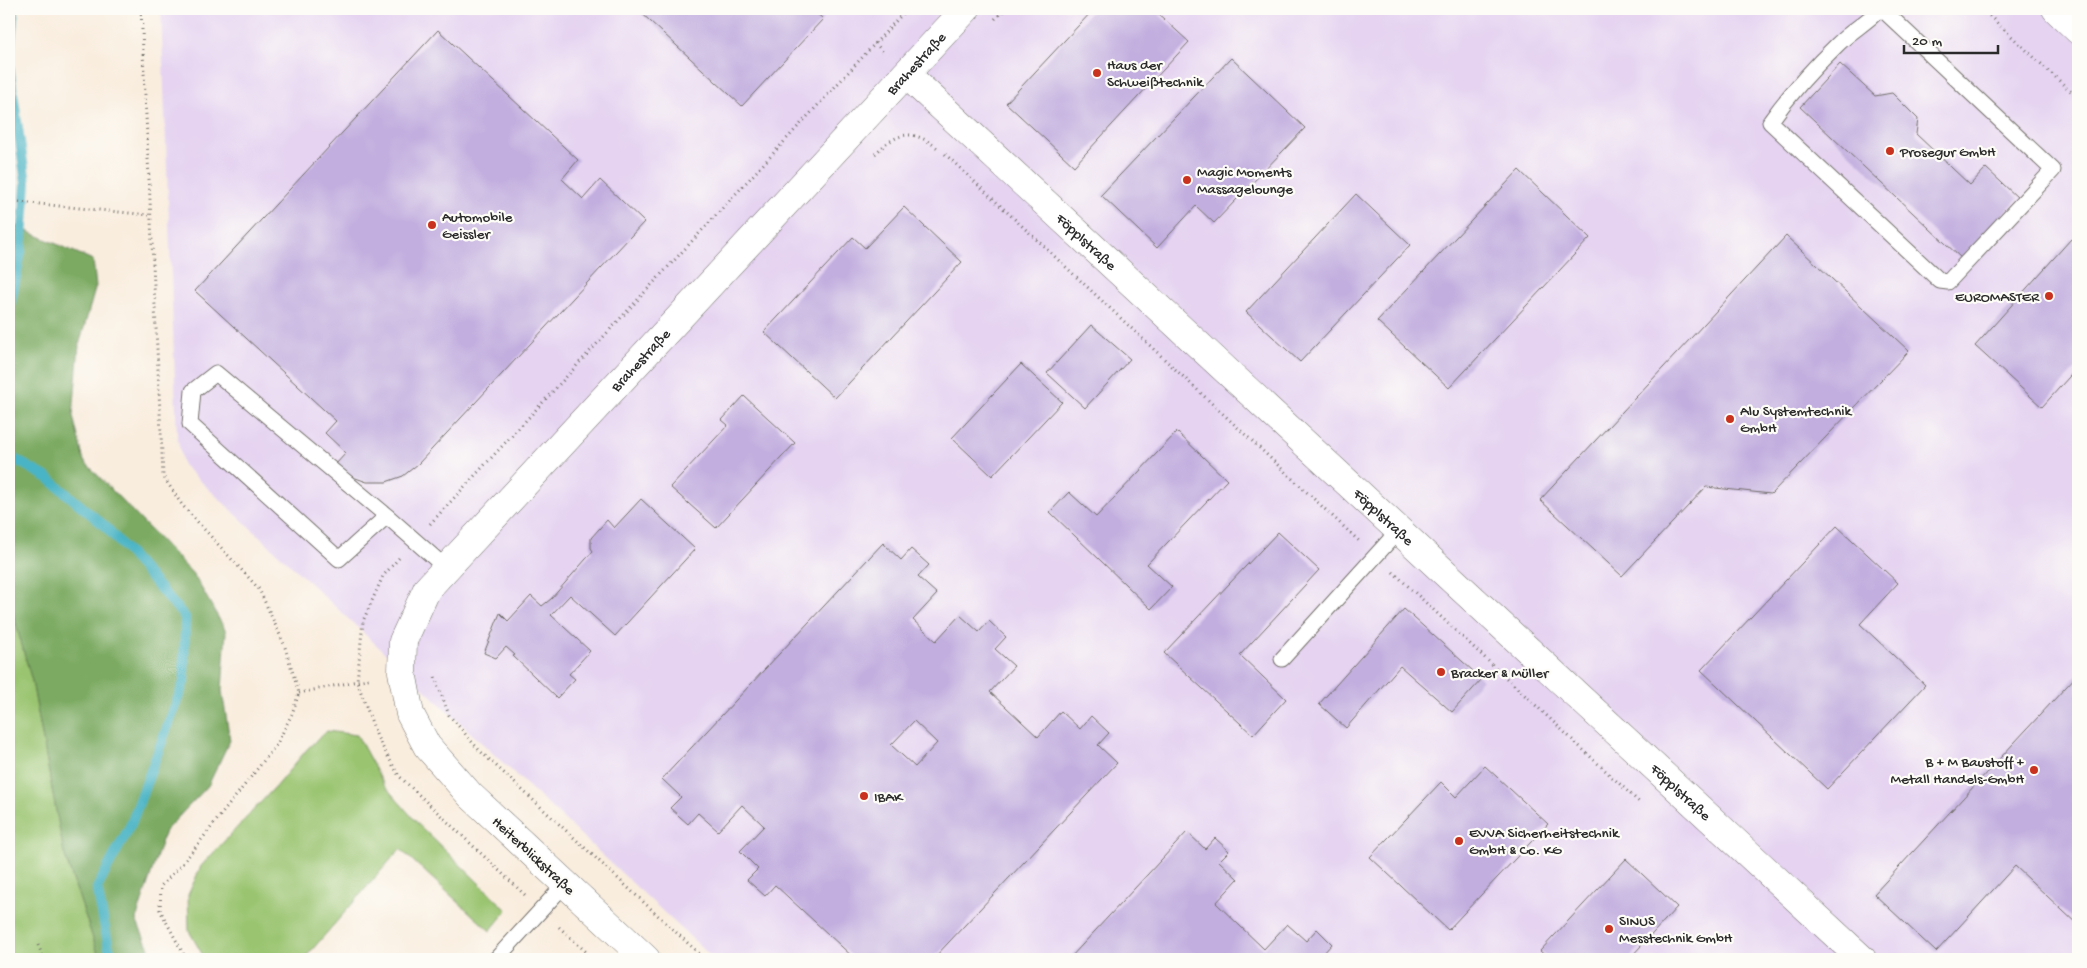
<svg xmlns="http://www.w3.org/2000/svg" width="2087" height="968" font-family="'Gochi Hand',sans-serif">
  <rect width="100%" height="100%" fill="#fdfcf7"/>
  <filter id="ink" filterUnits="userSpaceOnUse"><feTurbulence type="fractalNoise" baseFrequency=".02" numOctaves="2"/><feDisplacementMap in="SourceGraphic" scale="10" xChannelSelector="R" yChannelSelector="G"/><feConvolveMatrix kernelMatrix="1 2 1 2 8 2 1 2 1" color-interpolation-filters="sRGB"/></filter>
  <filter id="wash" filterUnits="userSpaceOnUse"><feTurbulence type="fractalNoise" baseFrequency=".0096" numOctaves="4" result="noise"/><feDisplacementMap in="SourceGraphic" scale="20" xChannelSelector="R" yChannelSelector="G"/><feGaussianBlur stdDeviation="1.12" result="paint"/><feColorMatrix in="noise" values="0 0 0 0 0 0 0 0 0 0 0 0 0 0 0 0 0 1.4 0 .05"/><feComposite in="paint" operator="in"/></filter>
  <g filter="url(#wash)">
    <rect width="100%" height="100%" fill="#f9edde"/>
    <path fill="#e5d3f1" d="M161 9H2078V959H714L183 465 177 435Z"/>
    <g fill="#9ac470" stroke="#62784e">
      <path d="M9 599 32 681 64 853 100 959H9Z"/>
      <path d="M327 731 357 735 384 785 420 826 507 910 490 931 400 849 304 959H205L189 931 188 895 201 866 276 786 308 748Z"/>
    </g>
    <path fill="#7baa62" stroke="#536a46" d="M9 223 93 260 96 286 79 345 73 416 84 461 194 575 226 631 222 691 230 740 208 786 165 831 136 920 154 959H100L64 853 32 681 9 599Z"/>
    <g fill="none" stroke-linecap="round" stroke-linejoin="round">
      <g stroke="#48b4c5" stroke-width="10">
        <path d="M9 60 14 9"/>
        <path d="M9 66 26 183 21 252 9 311"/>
        <path d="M9 456 48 478 106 527 185 617 184 682 131 824 97 888 109 948 115 959"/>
      </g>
    </g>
    <g id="blocks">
      <g fill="#c2aedf" fill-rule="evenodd">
        <path d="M637 9H812L823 19 742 106Z"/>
        <path d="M1094 9H1153L1189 42 1074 166 1006 103Z"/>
        <path d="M438 30 578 160 562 179 583 199 600 180 644 222 418 464 403 476 386 482H367L350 476 335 465 346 453 325 433 336 421 195 291Z"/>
        <path d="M1231 58 1305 128 1214 223 1196 206 1157 248 1101 195Z"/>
        <path d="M1840 64 1875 96 1892 93 1918 119 1916 134 1970 185 1986 168 2018 198 1961 258 1800 107Z"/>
        <path d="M1519 170 1590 238 1449 388 1377 321Z"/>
        <path d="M1356 194 1410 245 1300 362 1246 312Z"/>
        <path d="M904 207 962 262 835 398 764 332 853 237 865 248Z"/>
        <path d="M1786 236 1909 351 1771 494 1706 487 1622 576 1540 500Z"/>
        <path d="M2071 239 2078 245V367L2042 407 1975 346Z"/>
        <path d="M1091 325 1130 359 1085 408 1047 373Z"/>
        <path d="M1021 364 1062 402 992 476 952 438Z"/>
        <path d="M744 396 795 443 716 528 670 487 728 425 722 420Z"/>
        <path d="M1177 432 1227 480 1147 564 1172 587 1151 609 1050 512 1069 492 1096 517Z"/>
        <path d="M641 499 695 549 615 636 570 595 551 615 590 651 569 674 575 679 557 698 513 656 515 655 506 647 496 658 484 653 500 613 508 621 531 596 542 606 551 599 593 551 591 548V538L607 520 614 528Z"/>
        <path d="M1837 526 1898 583 1860 624 1925 685 1827 789 1701 670Z"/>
        <path d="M1278 532 1319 570 1240 655 1286 699 1253 735 1164 653Z"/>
        <path d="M883 543 901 560 911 549 929 565 918 577 937 594 913 620 936 641 960 615 979 632 989 621 1006 637 995 649 1014 666 990 692 1038 737 1061 711 1080 729 1091 716 1109 733 1098 745 1117 763 933 959H855L775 885 765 896 747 880 758 869 740 851 764 826 742 805 718 831 698 813 688 824 670 808 681 797 662 779ZM914 721 937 743 915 767 891 745Z"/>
        <path d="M1404 609 1482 679 1452 712 1400 666 1346 728 1319 704Z"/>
        <path d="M2078 674V925L2015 866 1936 952 1874 894Z"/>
        <path d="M1485 766 1548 824 1448 930 1370 857 1441 782 1456 797Z"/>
        <path d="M1187 832 1205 849 1215 838 1229 851 1219 861 1238 879 1216 903 1264 949 1287 924 1306 941 1317 929 1332 944 1322 955 1327 959H1069Z"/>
        <path d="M1626 859 1677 907 1629 959H1549L1540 951Z"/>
      </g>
    </g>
  </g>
  <g filter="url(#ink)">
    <use href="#blocks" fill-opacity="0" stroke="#736f6a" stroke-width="1"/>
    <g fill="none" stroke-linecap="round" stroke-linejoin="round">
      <g stroke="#736f6a" stroke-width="17">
        <g id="lane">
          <path d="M1880 9C1866 23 1851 31 1838 44 1814 67 1789 95 1770 122L1940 281 1948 282 2053 170 1882 9"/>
          <path d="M387 516 339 559 190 424 193 391 216 373 387 516 446 568"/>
          <path d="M1282 659 1399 530"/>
          <path d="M496 959 565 884"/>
        </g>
      </g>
      <g stroke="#736f6a" stroke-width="29">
        <g id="street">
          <path id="s1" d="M907 75 1862 959"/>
        </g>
      </g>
      <g stroke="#736f6a" stroke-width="29">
        <g id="secondary">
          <path d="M2056 9 2078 30"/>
          <path id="s2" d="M646 959 470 795 427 746 410 714 402 672 403 641 427 589 966 9"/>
        </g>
      </g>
      <g stroke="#736f6a" stroke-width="3" stroke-dasharray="1 4" stroke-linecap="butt">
        <path d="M141 9 163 476 182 505 259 589 284 644 299 693 292 714 277 744 183 863 161 886 160 910 186 959"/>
        <path d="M1982 9 2078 98"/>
        <path d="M995 19 1005 9"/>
        <path d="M875 43 885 54"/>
        <path d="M875 154C899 130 914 129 940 150"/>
        <path d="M945 154 1359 541"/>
        <path d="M9 201 149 215"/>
        <path d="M430 524 907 9"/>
        <path d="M399 558 383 576 363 621 357 681 377 737 399 776 525 895"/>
        <path d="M1393 572 1639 802"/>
        <path d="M435 677 449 715 479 750 705 959"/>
        <path d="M299 693 372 678"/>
        <path d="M559 927 594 959"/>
        <path d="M38 945 44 959"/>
      </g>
      <use href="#lane" stroke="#fff" stroke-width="15"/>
      <use href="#street" stroke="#fff" stroke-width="28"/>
      <use href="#secondary" stroke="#fff" stroke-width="28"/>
    </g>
  </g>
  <g fill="#c8321e" stroke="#fdfcf7" stroke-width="2">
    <circle cx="1097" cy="73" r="5"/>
    <circle cx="1890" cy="151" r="5"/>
    <circle cx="1187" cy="180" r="5"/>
    <circle cx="432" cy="225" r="5"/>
    <circle cx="2049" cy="296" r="5"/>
    <circle cx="1730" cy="419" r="5"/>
    <circle cx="1441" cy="672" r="5"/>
    <circle cx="2034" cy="770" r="5"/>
    <circle cx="864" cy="796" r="5"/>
    <circle cx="1459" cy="841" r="5"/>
    <circle cx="1609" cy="929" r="5"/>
  </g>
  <g text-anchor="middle" stroke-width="4.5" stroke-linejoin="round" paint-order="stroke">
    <g font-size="15" fill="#2b2b2b" stroke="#fdfcf7">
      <text dy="5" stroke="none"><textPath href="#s2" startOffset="1191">Brahestraße</textPath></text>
      <text dy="5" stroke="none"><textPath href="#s1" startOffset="245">Föpplstraße</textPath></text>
      <text dy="5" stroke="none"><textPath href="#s2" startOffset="786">Brahestraße</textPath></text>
      <text dy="5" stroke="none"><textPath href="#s1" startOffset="650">Föpplstraße</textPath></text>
      <text dy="5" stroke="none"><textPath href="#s1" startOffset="1055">Föpplstraße</textPath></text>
      <text transform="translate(534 855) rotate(43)" y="5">Heiterblickstraße</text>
    </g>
    <g font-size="15" fill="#2b2b2b" stroke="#fdfcf7" text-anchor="start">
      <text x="1107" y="69">Haus der<tspan x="1107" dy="17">Schweißtechnik</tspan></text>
      <text x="1900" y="156">Prosegur GmbH</text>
      <text x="1197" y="176">Magic Moments<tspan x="1197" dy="17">Massagelounge</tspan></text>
      <text x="442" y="221">Automobile<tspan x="442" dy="17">Geissler</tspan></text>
      <text x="2039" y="301" text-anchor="end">EUROMASTER</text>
      <text x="1740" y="415">Alu Systemtechnik<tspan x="1740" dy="17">GmbH</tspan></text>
      <text x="1451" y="677">Bracker &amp; Müller</text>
      <text x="2024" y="766" text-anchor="end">B + M Baustoff +<tspan x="2024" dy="17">Metall Handels-GmbH</tspan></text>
      <text x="874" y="801">IBAK</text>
      <text x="1469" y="837">EVVA Sicherheitstechnik<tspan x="1469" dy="17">GmbH &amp; Co. KG</tspan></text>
      <text x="1619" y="925">SINUS<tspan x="1619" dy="17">Messtechnik GmbH</tspan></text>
    </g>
  </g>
  <rect width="2087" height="968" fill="none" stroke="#fdfcf7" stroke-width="30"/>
  <path d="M1904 45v8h94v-8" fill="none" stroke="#2b2b2b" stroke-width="2.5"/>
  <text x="1912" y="45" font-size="15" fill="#2b2b2b" stroke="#fdfcf7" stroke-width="4" paint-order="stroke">20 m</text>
</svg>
